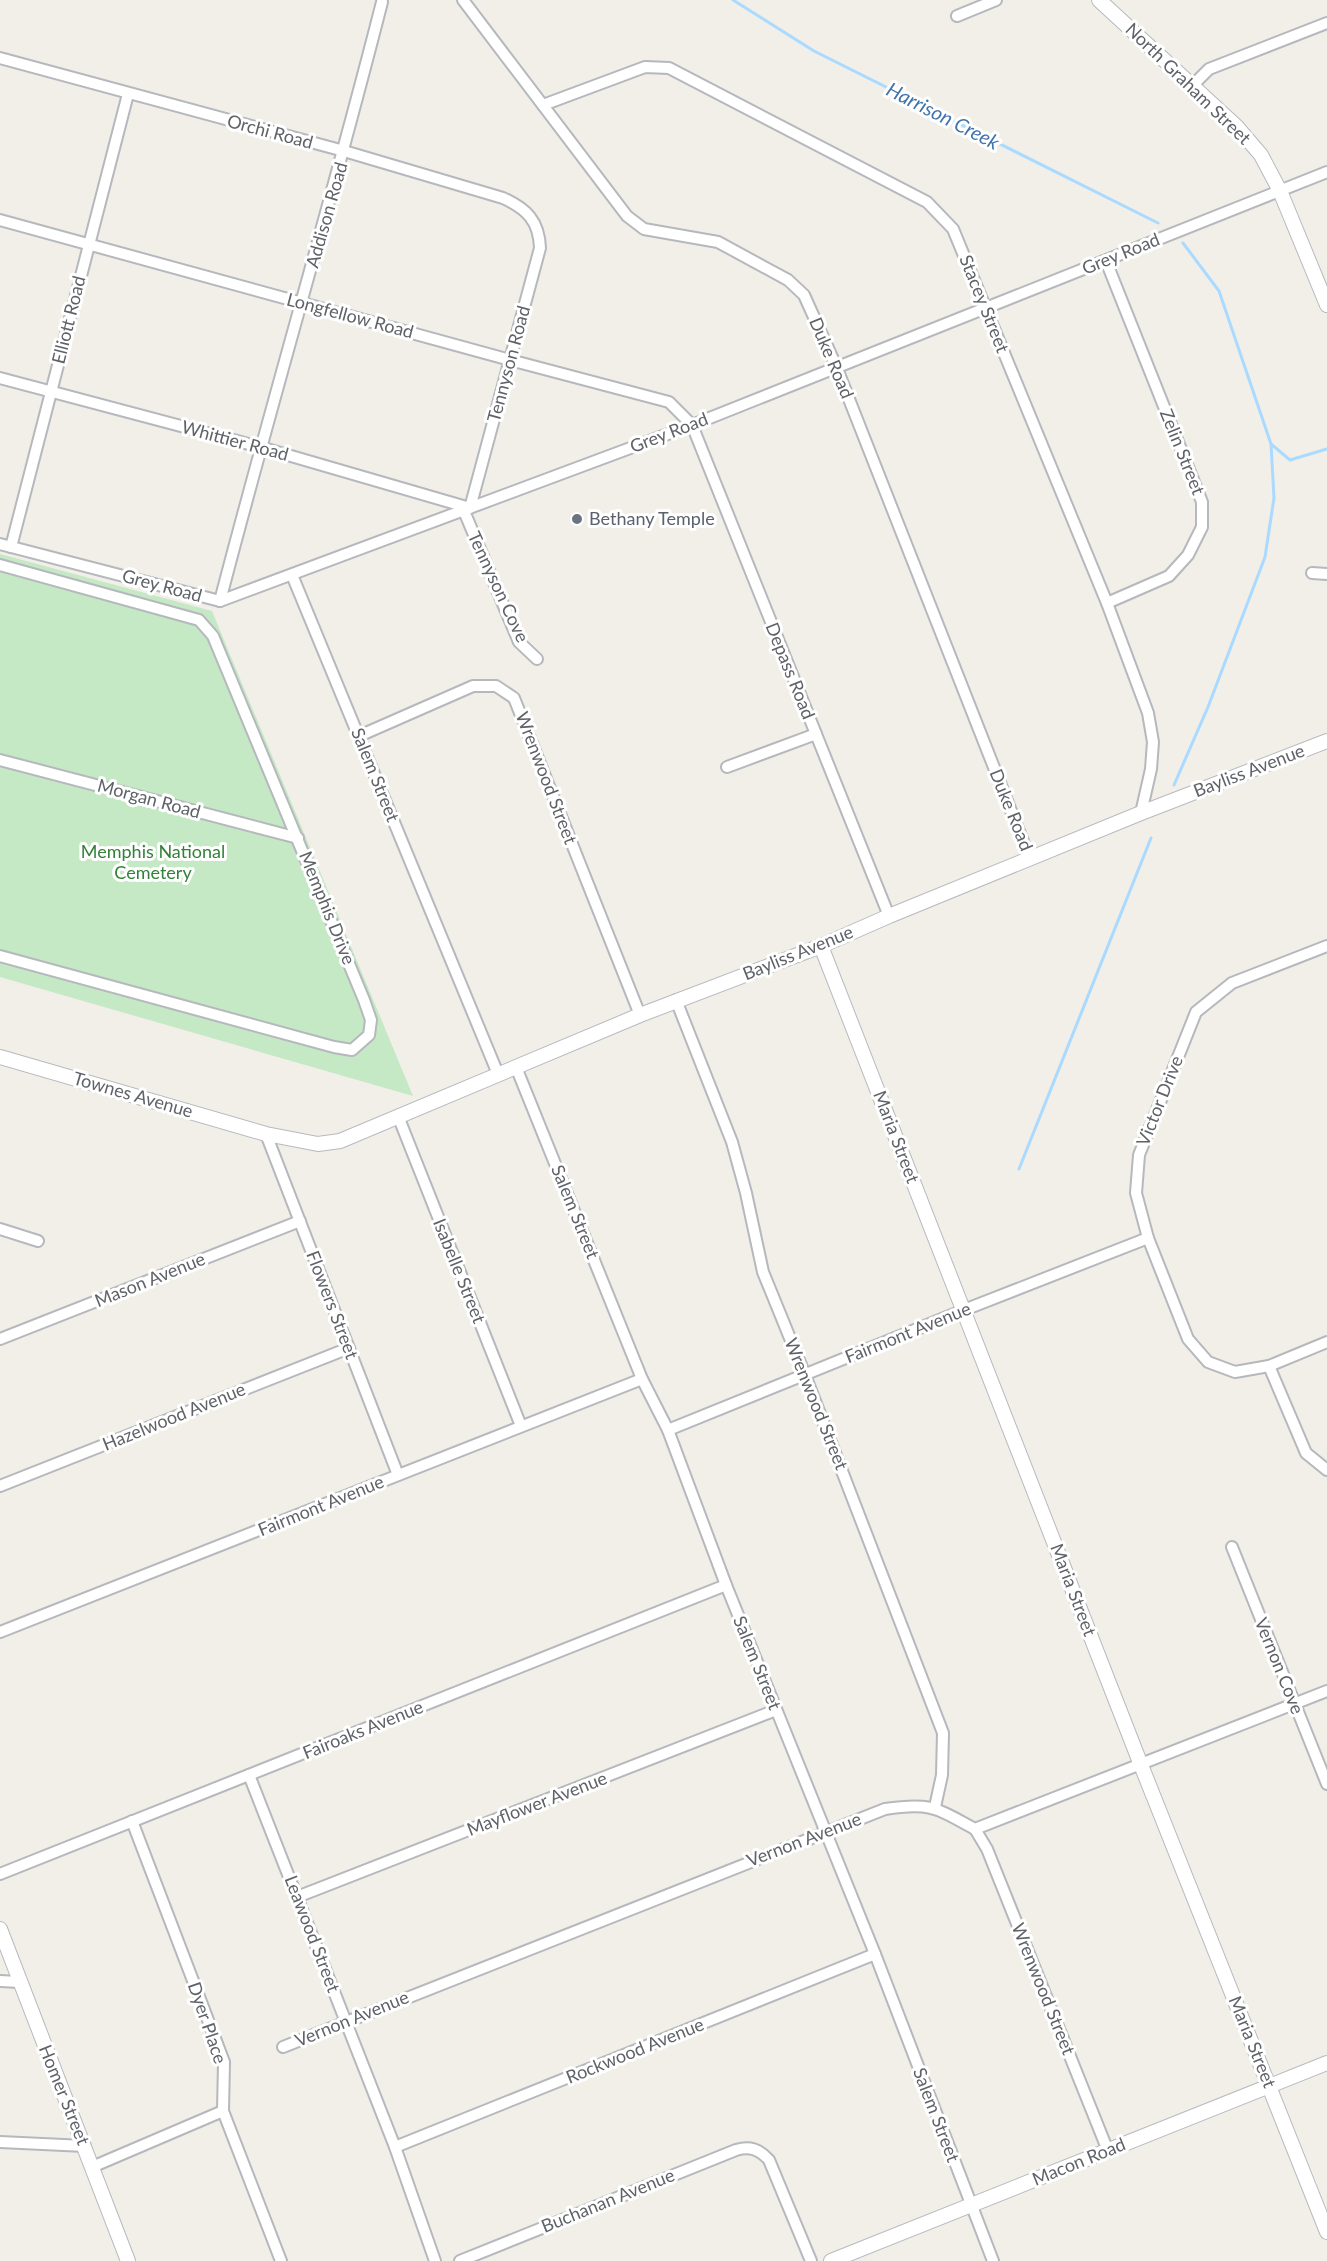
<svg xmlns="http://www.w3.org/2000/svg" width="1327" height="2261" font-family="Lato,sans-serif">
  <rect width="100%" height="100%" fill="#f1efe8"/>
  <path fill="#c5e8c5" d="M0 554 212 611 413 1096 0 977Z"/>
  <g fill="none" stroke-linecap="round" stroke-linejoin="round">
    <g stroke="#aadaff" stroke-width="3">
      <path d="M733 0 814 51 1158 223"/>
      <path d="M1183 243 1219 291 1271 444 1290 460 1327 449"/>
      <path d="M1174 785 1208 707 1265 557 1274 498 1271 444"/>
      <path d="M1019 1169 1151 838"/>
    </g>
    <g stroke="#b5b8bc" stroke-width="14">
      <g id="street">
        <path d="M463 0 627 216 644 229 718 242 788 280 804 295 836 366 1030 859"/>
        <path d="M957 16 996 0"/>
        <path d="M0 58 344 151 503 198C527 209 539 221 540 248L470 508 260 447 0 378"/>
        <path d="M1192 86 1209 69 1327 23"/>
        <path d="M543 105 645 67 669 68 927 202 953 229 1107 603 1148 713 1153 742 1151 769 1141 813"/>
        <path d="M0 220 510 360 669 402 692 425 889 916"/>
        <path d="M1106 261 1202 502V527L1188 555 1169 576 1107 603"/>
        <path d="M464 511 519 642 537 659"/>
        <path d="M0 544 220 601 692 425 1327 172"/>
        <path d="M11 547 128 94"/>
        <path d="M0 565 199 620 213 636 364 1000 371 1020 369 1035 352 1050 334 1047 0 956"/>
        <path d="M1312 573 1327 574"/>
        <path d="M292 575 498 1074"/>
        <path d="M220 601C272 401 331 203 382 2"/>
        <path d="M359 736 473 686H496L514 698 640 1015"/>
        <path d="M0 760 298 838"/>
        <path d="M727 767 816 734"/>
        <path d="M1327 946 1232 983 1196 1012 1139 1155 1136 1193 1148 1238 1188 1339 1208 1362 1235 1372 1269 1366 1327 1342"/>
        <path d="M676 1000 732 1142 746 1193 763 1272 805 1375 943 1733 942 1775 935 1807"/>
        <path d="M516 1067 642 1379 668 1430 726 1585 875 1954 993 2261"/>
        <path d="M398 1116 521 1426"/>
        <path d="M266 1134 398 1475"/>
        <path d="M0 1229 38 1241"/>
        <path d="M0 1339 300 1221"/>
        <path d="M1269 1366 1306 1453 1327 1470"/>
        <path d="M668 1430 964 1310 1148 1238"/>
        <path d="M0 1486 349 1348"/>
        <path d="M1232 1547 1327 1784"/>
        <path d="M0 1632 642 1379"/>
        <path d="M249 1775 395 2147 435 2261"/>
        <path d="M132 1821 224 2062 223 2111 281 2261"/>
        <path d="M975 1829 987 1849 1108 2151"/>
        <path d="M0 1874 726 1585"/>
        <path d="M297 1897 776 1710"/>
        <path d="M0 1981 19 1982"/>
        <path d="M283 2047 885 1809C931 1802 936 1808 975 1829L1327 1691"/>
        <path d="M0 2142 85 2146"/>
        <path d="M395 2147 875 1954"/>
        <path d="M92 2167 223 2111"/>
        <path d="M460 2261 736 2150C750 2146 759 2149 769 2160L811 2261"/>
      </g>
    </g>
    <g stroke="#b6babf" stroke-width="16">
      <g id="secondary">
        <path d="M1099 0 1237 127 1261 155 1280 191 1327 305"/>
        <path d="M821 946 1141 1765 1327 2232"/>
        <path d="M0 1057 266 1134 318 1144 340 1141 640 1015 821 946 889 916 1141 813 1327 741"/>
        <path d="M0 1929 128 2261"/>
        <path d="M831 2261 1327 2063"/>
      </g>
    </g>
    <use href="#street" stroke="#fff" stroke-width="10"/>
    <use href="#secondary" stroke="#fff" stroke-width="14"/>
  </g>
  <circle fill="#6b7280" stroke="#fff" stroke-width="2" cx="577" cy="519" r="6"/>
  <g text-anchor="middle" stroke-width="6" stroke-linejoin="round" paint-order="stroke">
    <g font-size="18" fill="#5f6368" stroke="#fff">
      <text transform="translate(1188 84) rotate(44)" y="6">North Graham Street</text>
      <text transform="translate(270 132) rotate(15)" y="6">Orchi Road</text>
      <text transform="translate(327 215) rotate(-74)" y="6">Addison Road</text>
      <text transform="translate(1121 254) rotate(-22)" y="6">Grey Road</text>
      <text transform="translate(984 304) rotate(68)" y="6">Stacey Street</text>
      <text transform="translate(350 316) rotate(15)" y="6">Longfellow Road</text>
      <text transform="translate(69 320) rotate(-76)" y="6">Elliott Road</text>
      <text transform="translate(831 358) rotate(67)" y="6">Duke Road</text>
      <text transform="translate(509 364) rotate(-75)" y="6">Tennyson Road</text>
      <text transform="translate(669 433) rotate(-21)" y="6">Grey Road</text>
      <text transform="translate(235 441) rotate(15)" y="6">Whittier Road</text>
      <text transform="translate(1182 452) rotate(68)" y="6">Zelin Street</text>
      <text transform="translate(162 586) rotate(15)" y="6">Grey Road</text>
      <text transform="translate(498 587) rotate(65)" y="6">Tennyson Cove</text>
      <text transform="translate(790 671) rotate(68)" y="6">Depass Road</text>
      <text transform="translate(1249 771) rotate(-21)" y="6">Bayliss Avenue</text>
      <text transform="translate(375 775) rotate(68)" y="6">Salem Street</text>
      <text transform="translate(546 778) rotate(69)" y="6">Wrenwood Street</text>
      <text transform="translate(149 799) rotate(15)" y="6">Morgan Road</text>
      <text transform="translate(1011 810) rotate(68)" y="6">Duke Road</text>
      <text transform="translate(327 908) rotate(68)" y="6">Memphis Drive</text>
      <text transform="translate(798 953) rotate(-22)" y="6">Bayliss Avenue</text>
      <text transform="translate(133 1095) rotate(16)" y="6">Townes Avenue</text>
      <text transform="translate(1160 1101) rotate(-68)" y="6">Victor Drive</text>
      <text transform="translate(896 1137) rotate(69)" y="6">Maria Street</text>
      <text transform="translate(575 1212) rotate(68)" y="6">Salem Street</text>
      <text transform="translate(459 1271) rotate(68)" y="6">Isabelle Street</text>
      <text transform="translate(150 1280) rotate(-22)" y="6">Mason Avenue</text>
      <text transform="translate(332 1305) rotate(69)" y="6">Flowers Street</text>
      <text transform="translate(908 1333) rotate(-22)" y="6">Fairmont Avenue</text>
      <text transform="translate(816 1404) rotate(68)" y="6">Wrenwood Street</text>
      <text transform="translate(174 1417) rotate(-22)" y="6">Hazelwood Avenue</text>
      <text transform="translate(321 1506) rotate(-22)" y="6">Fairmont Avenue</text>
      <text transform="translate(1073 1590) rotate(69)" y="6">Maria Street</text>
      <text transform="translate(757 1663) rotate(68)" y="6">Salem Street</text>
      <text transform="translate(1279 1666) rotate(68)" y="6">Vernon Cove</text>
      <text transform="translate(363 1730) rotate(-22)" y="6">Fairoaks Avenue</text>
      <text transform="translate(537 1804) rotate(-21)" y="6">Mayflower Avenue</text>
      <text transform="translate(804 1840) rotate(-21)" y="6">Vernon Avenue</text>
      <text transform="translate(312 1934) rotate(69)" y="6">Leawood Street</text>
      <text transform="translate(1043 1989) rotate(68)" y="6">Wrenwood Street</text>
      <text transform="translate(352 2019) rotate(-22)" y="6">Vernon Avenue</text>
      <text transform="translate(207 2023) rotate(71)" y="6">Dyer Place</text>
      <text transform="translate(1252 2042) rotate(68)" y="6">Maria Street</text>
      <text transform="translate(635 2051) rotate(-22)" y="6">Rockwood Avenue</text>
      <text transform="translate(64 2095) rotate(68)" y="6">Homer Street</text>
      <text transform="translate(936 2115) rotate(69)" y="6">Salem Street</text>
      <text transform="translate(1079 2162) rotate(-22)" y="6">Macon Road</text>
      <text transform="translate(608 2201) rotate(-22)" y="6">Buchanan Avenue</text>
    </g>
    <g font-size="18" fill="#5b616d" stroke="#fff" text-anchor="start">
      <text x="589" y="525">Bethany Temple</text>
    </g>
    <g font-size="18" fill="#348238" stroke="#fff">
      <text x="153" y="858">Memphis National<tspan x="153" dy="21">Cemetery</tspan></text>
    </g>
    <g font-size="20" font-style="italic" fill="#4174aa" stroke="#fff">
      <text transform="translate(943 116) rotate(27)" y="7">Harrison Creek</text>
    </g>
  </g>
</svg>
